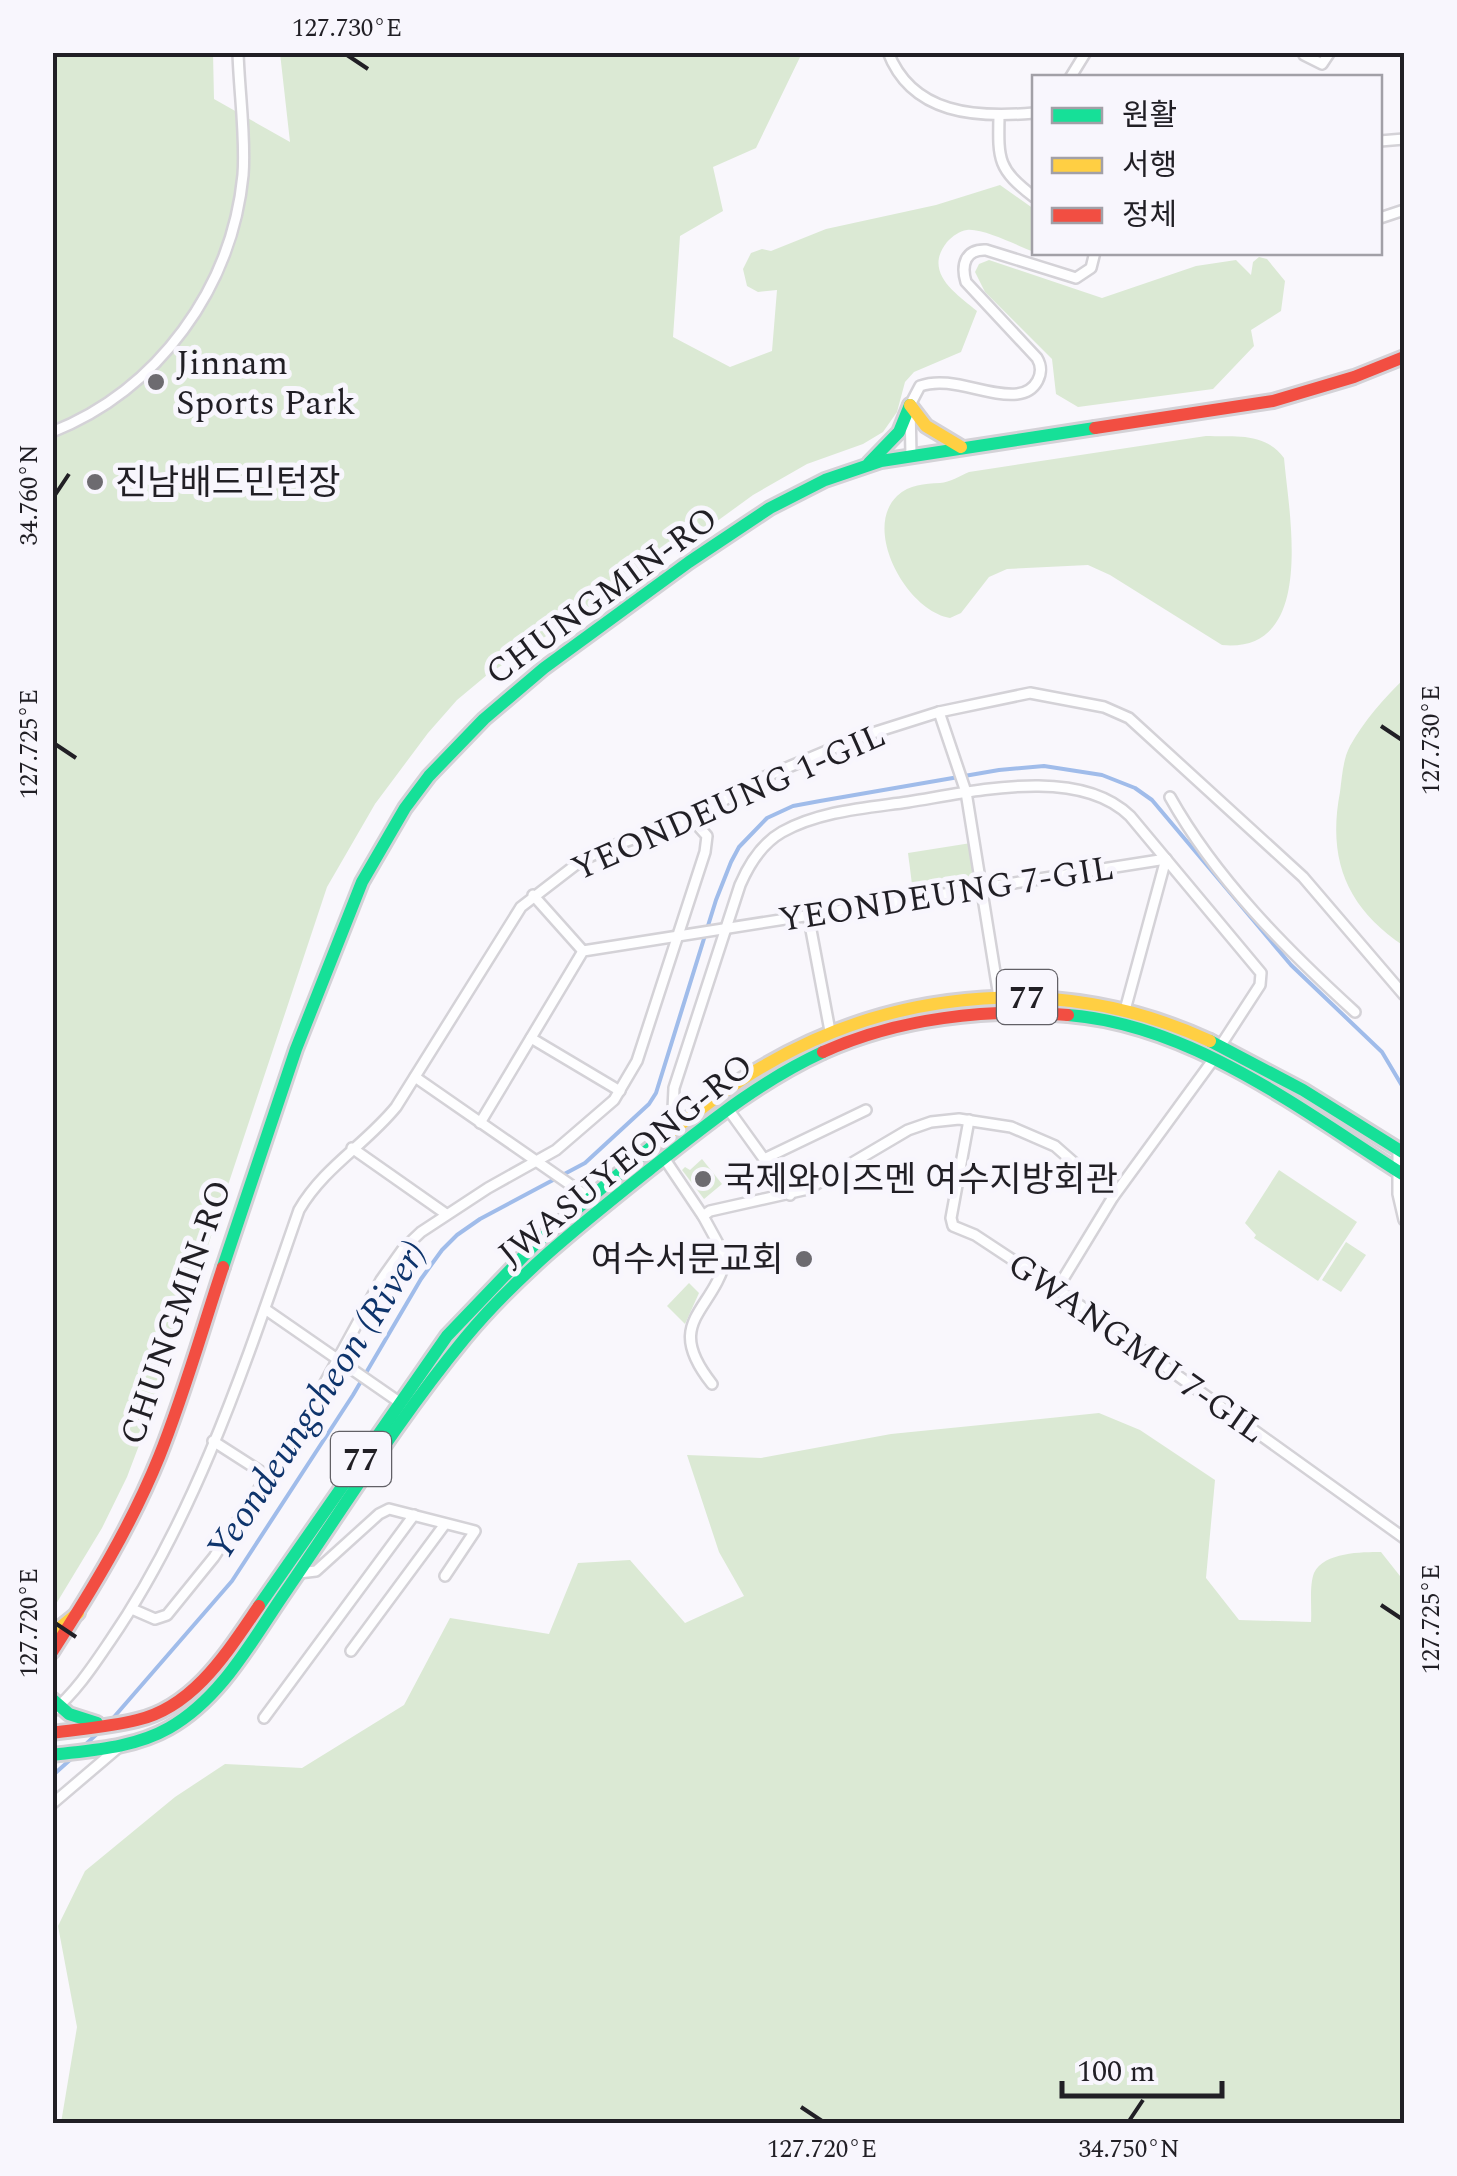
<svg xmlns="http://www.w3.org/2000/svg" width="1457" height="2176" font-family="Spectral,'Noto Sans KR',serif">
  <rect width="100%" height="100%" fill="#f9f7fc"/>
  <g fill="#dbe9d4">
    <path d="M53 53H213L214 99 290 142 280 53H802L756 148 713 167 723 211 680 236 673 337 730 367 772 351 777 290 758 292 747 286 743 269 751 253 762 249 771 251 826 229 936 205 1000 185 1034 209V252C1018 246 983 228 967 230 959 231 953 236 947 242 923 272 955 293 977 311L961 352 914 372 905 382 897 412 883 432 863 444 807 464 753 495 687 543 487 675 457 700 428 733 375 804 327 887 160 1390 127 1477 102 1528 53 1609Z"/>
    <path d="M1259 257 1267 259 1285 281 1281 311 1251 330 1254 346 1213 389 1078 407 1056 394 1052 359 985 292 975 272 979 264 989 260 1102 298 1196 266 1236 260 1251 275 1253 262Z"/>
    <path d="M1206 436C1235 437 1265 432 1284 458 1289 515 1317 654 1222 645L1110 575 1088 565 1007 569 989 577 961 613 950 618C907 611 862 530 897 496 910 484 924 484 940 483 950 482 960 476 969 472Z"/>
    <path d="M1404 679V946C1347 908 1327 860 1340 792 1342 777 1343 759 1350 746 1364 721 1384 698 1404 679Z"/>
    <path d="M971 843 976 876 973 882 913 892 908 853Z"/>
    <path d="M702 1159 722 1184 704 1199 682 1170 685 1167 690 1170Z"/>
    <path d="M1279 1170 1357 1222 1318 1281 1254 1238 1256 1235 1245 1223Z"/>
    <path d="M1346 1242 1366 1255 1341 1292 1322 1280Z"/>
    <path d="M689 1283 699 1293 685 1324 667 1306Z"/>
    <path d="M1099 1413 1140 1430 1215 1480 1206 1578 1239 1620 1311 1622C1312 1608 1309 1586 1314 1573 1324 1552 1362 1552 1381 1552L1400 1576 1404 1597V2123H61L77 2027 58 1926 85 1871 175 1797 225 1764 302 1768 404 1705 450 1618 549 1634 578 1563 630 1560 685 1623 744 1596 719 1552 687 1455 761 1458 891 1434Z"/>
  </g>
  <g fill="none" stroke-linecap="round" stroke-linejoin="round">
    <g stroke="#a0bcea" stroke-width="4">
      <path d="M114 1717 232 1581 353 1395 421 1279 442 1250 457 1235 480 1219 585 1163 649 1104 656 1093 716 900 731 862 739 847 767 818 793 806 820 801 999 770 1044 766 1102 775 1135 788 1152 800 1291 965 1382 1052 1404 1089"/>
      <path d="M85 1745 100 1731"/>
      <path d="M52 1776 71 1759"/>
    </g>
    <g stroke="#d4d2d7" stroke-width="14">
      <g id="street">
        <path d="M888 52C912 115 977 118 1034 113"/>
        <path d="M1304 55 1322 64 1330 52"/>
        <path d="M1070 78 1086 52"/>
        <path d="M999 116C998 161 998 169 1034 197"/>
        <path d="M1380 141 1404 139"/>
        <path d="M1380 218 1404 210"/>
        <path d="M52 432C158 390 232 288 243 175 246 137 239 91 238 52"/>
        <path d="M911 456 910 405 920 386C951 375 986 397 1017 394 1036 392 1046 373 1037 358L966 282C961 265 965 249 986 250L1076 278 1091 268 1095 252"/>
        <path d="M939 712 966 792 999 997"/>
        <path d="M1170 797C1216 879 1286 949 1355 1012"/>
        <path d="M533 895 583 951"/>
        <path d="M808 914 830 1031"/>
        <path d="M1125 1010 1166 859"/>
        <path d="M531 1038 620 1091"/>
        <path d="M415 1077 588 1197"/>
        <path d="M728 1109 790 1195"/>
        <path d="M969 1120 951 1218 953 1226 975 1235 1057 1289 1404 1538"/>
        <path d="M480 1123 583 951 1166 859"/>
        <path d="M682 1124 673 1109 674 1088 740 885C749 864 761 844 782 832 820 811 866 808 908 802 972 792 1078 765 1130 816L1261 973 1260 985 1221 1045"/>
        <path d="M352 1148 446 1214"/>
        <path d="M1398 1149V1194L1404 1220"/>
        <path d="M664 1158 703 1216 726 1258C713 1313 662 1321 712 1384"/>
        <path d="M764 1159 866 1110"/>
        <path d="M703 1216 710 1211 808 1189 908 1130 931 1122 959 1119 1011 1127 1055 1146 1113 1197"/>
        <path d="M1057 1289 1113 1197 1213 1060"/>
        <path d="M265 1309 402 1404"/>
        <path d="M213 1441 269 1477"/>
        <path d="M299 1573 316 1571 379 1514 389 1509 475 1531 445 1576"/>
        <path d="M132 1609 155 1619 167 1615 214 1557 305 1419 381 1280 403 1249 421 1232 488 1188 556 1150 614 1100 637 1061 705 852 707 836 692 819"/>
        <path d="M351 1651 445 1524"/>
        <path d="M52 1712C76 1692 93 1666 110 1641 198 1513 248 1356 299 1210 324 1167 365 1145 396 1107L521 907 582 860 618 844 692 819 760 779 860 737 939 712 1030 693 1104 707 1129 718 1303 877 1404 995"/>
        <path d="M264 1718 414 1515"/>
        <path d="M52 1804 119 1747"/>
      </g>
    </g>
    <g stroke="#d4d2d7" stroke-width="18">
      <g id="fast">
        <path d="M869 463 899 432 910 405"/>
        <path d="M1068 1015C1193 1025 1301 1110 1404 1175"/>
        <path d="M1210 1041 1303 1090 1404 1153"/>
        <path d="M223 1267 296 1049 362 882 405 808 429 776 484 719 544 668 689 562 770 508 825 480 881 461 1095 428"/>
        <path d="M259 1606 447 1336 536 1243 656 1143"/>
        <path d="M52 1699 69 1714 97 1723"/>
        <path d="M52 1755C91 1750 134 1748 169 1728 222 1698 252 1640 286 1591 344 1507 399 1418 465 1338 518 1274 584 1222 649 1170 705 1126 758 1082 823 1052"/>
      </g>
    </g>
    <g stroke="#d4d2d7" stroke-width="18">
      <g id="slow">
        <path d="M910 405 926 426 961 447"/>
        <path d="M656 1143C691 1117 724 1089 762 1067 899 986 1066 974 1210 1041"/>
        <path d="M52 1634 78 1613"/>
      </g>
    </g>
    <g stroke="#d4d2d7" stroke-width="18">
      <g id="jam">
        <path d="M1095 428 1273 401 1354 377 1404 357"/>
        <path d="M823 1052C899 1018 986 1008 1068 1015"/>
        <path d="M52 1652C92 1590 131 1526 159 1457 184 1395 202 1330 223 1267"/>
        <path d="M52 1733C80 1729 109 1727 137 1720 194 1707 228 1651 259 1606"/>
      </g>
    </g>
    <use href="#street" stroke="#fefeff" stroke-width="9"/>
    <use href="#fast" stroke="#16e098" stroke-width="12"/>
    <use href="#slow" stroke="#ffcf43" stroke-width="12"/>
    <use href="#jam" stroke="#f24e42" stroke-width="12"/>
  </g>
  <path fill="none" stroke="#211f25" stroke-width="4" d="M347 55 368 69M55 495 69 474M1381 726 1402 740M55 744 76 758M1381 1605 1402 1619M55 1623 76 1637M801 2107 822 2121M1129 2121 1143 2100"/>
  <g fill="#6d6b70" stroke="#f8f6fd" stroke-width="4">
    <circle cx="156" cy="382" r="10"/>
    <circle cx="95" cy="482" r="10"/>
    <circle cx="703" cy="1179" r="10"/>
    <circle cx="804" cy="1259" r="10"/>
  </g>
  <g text-anchor="middle" stroke-width="10" stroke-linejoin="round" paint-order="stroke">
    <g fill="#f8f6fd" stroke="#626066" stroke-width="2.5">
      <rect x="997" y="970" width="60" height="54" rx="8"/>
      <rect x="331" y="1432" width="60" height="54" rx="8"/>
    </g>
    <g font-size="32" font-weight="bold" fill="#211f25">
      <text x="1027" y="1008">77</text>
      <text x="361" y="1470">77</text>
    </g>
    <g font-size="35" fill="#211f25" stroke="#f8f6fd" text-anchor="start">
      <text x="176" y="374">Jinnam<tspan x="176" dy="40">Sports Park</tspan></text>
      <text x="115" y="494">진남배드민턴장</text>
      <text x="723" y="1191">국제와이즈멘 여수지방회관</text>
      <text x="784" y="1271" text-anchor="end">여수서문교회</text>
    </g>
    <g font-size="35" fill="#211f25" stroke="#f8f6fd">
      <text transform="translate(601 595) rotate(-36)" y="12">CHUNGMIN-RO</text>
      <text transform="translate(728 801) rotate(-24)" y="12">YEONDEUNG 1-GIL</text>
      <text transform="translate(946 893) rotate(-9)" y="12">YEONDEUNG 7-GIL</text>
      <text transform="translate(625 1159) rotate(-39)" y="12">JWASUYEONG-RO</text>
      <text transform="translate(175 1312) rotate(-71)" y="12">CHUNGMIN-RO</text>
      <text transform="translate(1137 1347) rotate(35)" y="12">GWANGMU 7-GIL</text>
    </g>
    <g font-size="38" font-style="italic" fill="#0e346c" stroke="#f8f6fd">
      <text transform="translate(316 1400) rotate(-57)" y="13">Yeondeungcheon (River)</text>
    </g>
  </g>
  <rect width="1457" height="2176" fill="none" stroke="#f8f6fd" stroke-width="110"/>
  <rect x="1032" y="75" width="350" height="180" fill="#f8f6fd" stroke="#a2a0a7" stroke-width="2.5"/>
  <rect x="1052" y="108" width="50" height="15" fill="#16e098" stroke="#a2a0a7" stroke-width="2.5"/>
  <text x="1122" y="125" font-size="30" fill="#211f25">원활</text>
  <rect x="1052" y="158" width="50" height="15" fill="#ffcf43" stroke="#a2a0a7" stroke-width="2.5"/>
  <text x="1122" y="175" font-size="30" fill="#211f25">서행</text>
  <rect x="1052" y="208" width="50" height="15" fill="#f24e42" stroke="#a2a0a7" stroke-width="2.5"/>
  <text x="1122" y="225" font-size="30" fill="#211f25">정체</text>
  <path d="M1062 2081v15h160v-15" fill="none" stroke="#211f25" stroke-width="5"/>
  <text x="1077" y="2081" font-size="30" fill="#211f25" stroke="#f8f6fd" stroke-width="8" paint-order="stroke">100 m</text>
  <rect x="55" y="55" width="1347" height="2066" fill="none" stroke="#211f25" stroke-width="4"/>
  <g font-size="25" text-anchor="middle" fill="#211f25">
    <text x="347" y="36">127.730°E</text>
    <text transform="translate(28 495) rotate(-90)" y="9">34.760°N</text>
    <text transform="translate(1430 740) rotate(-90)" y="9">127.730°E</text>
    <text transform="translate(28 744) rotate(-90)" y="9">127.725°E</text>
    <text transform="translate(1430 1619) rotate(-90)" y="9">127.725°E</text>
    <text transform="translate(28 1623) rotate(-90)" y="9">127.720°E</text>
    <text x="822" y="2157">127.720°E</text>
    <text x="1129" y="2157">34.750°N</text>
  </g>
</svg>
